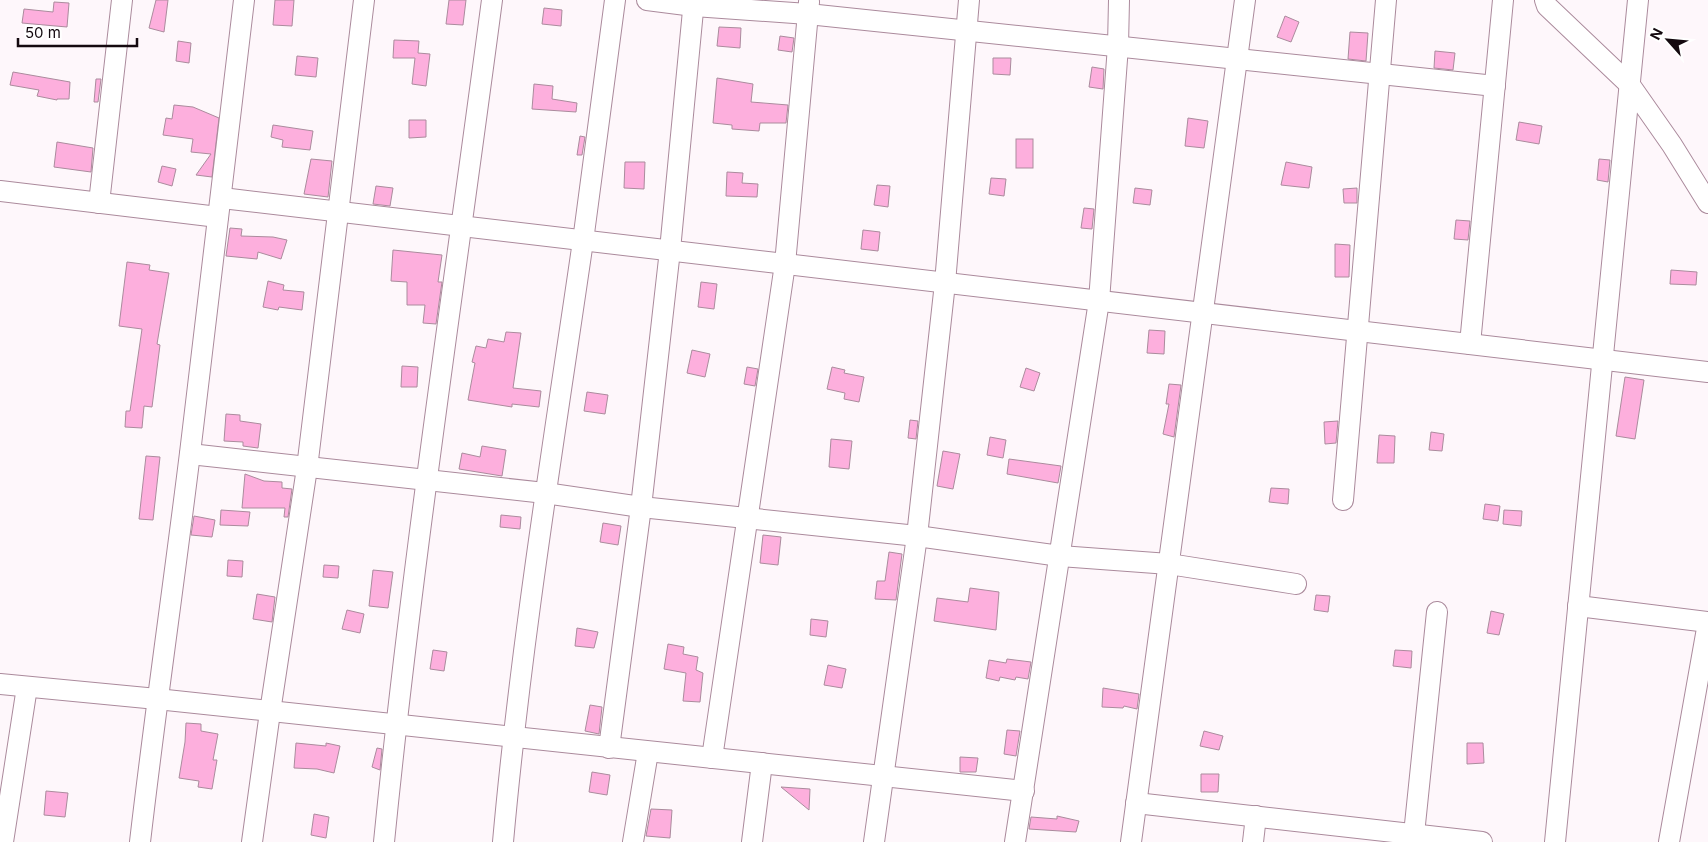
<svg xmlns="http://www.w3.org/2000/svg" width="1708" height="842" font-family="Inter,sans-serif">
  <rect width="100%" height="100%" fill="#fef7fb"/>
  <g fill="#fdafdd" stroke="#ab8b9d">
    <path d="M156 0H168L164 32 149 28Z"/>
    <path d="M275 0H294L292 26 273 25Z"/>
    <path d="M449 0H466L463 25 446 24Z"/>
    <path d="M54 2 69 3 67 27 22 23 24 9 53 12Z"/>
    <path d="M544 8 562 10 561 26 542 24Z"/>
    <path d="M1285 16 1299 22 1291 42 1277 37Z"/>
    <path d="M719 27 741 28 740 48 717 46Z"/>
    <path d="M1350 32 1368 33 1366 61 1348 59Z"/>
    <path d="M780 36 794 38 792 52 778 50Z"/>
    <path d="M394 40 419 41 418 53 430 54 426 86 412 84 415 58H393Z"/>
    <path d="M178 41 191 43 189 63 176 61Z"/>
    <path d="M1435 51 1455 53 1453 70 1434 68Z"/>
    <path d="M297 56 318 58 316 77 295 75Z"/>
    <path d="M993 58H1011L1010 75 993 74Z"/>
    <path d="M1092 67 1104 69 1103 89 1089 87Z"/>
    <path d="M13 72 70 82 69 99H57V100L37 96 39 90 10 85Z"/>
    <path d="M717 78 753 84 751 102 788 105 786 123H760L759 131 732 129V125L713 123Z"/>
    <path d="M96 79H101L98 102H94Z"/>
    <path d="M534 84 553 86 552 99 577 103 576 112 532 109Z"/>
    <path d="M174 105 193 107 219 118 212 177 196 175 211 154 191 152 193 139 163 135 166 118 172 119Z"/>
    <path d="M1188 118 1208 121 1204 148 1185 146Z"/>
    <path d="M409 120H426V137L409 138Z"/>
    <path d="M1519 122 1542 126 1539 144 1516 140Z"/>
    <path d="M273 125 313 131 310 150 282 147 283 140 271 137Z"/>
    <path d="M580 136 585 137 582 155H577Z"/>
    <rect x="1016" y="139" width="17" height="29"/>
    <path d="M57 142 93 148 91 172 54 167Z"/>
    <path d="M311 159 332 161 328 197 304 194Z"/>
    <path d="M1599 159 1610 160 1608 182 1597 180Z"/>
    <path d="M625 162H645L644 189 624 188Z"/>
    <path d="M1286 162 1312 167 1309 188 1281 185Z"/>
    <path d="M162 166 176 169 172 186 158 182Z"/>
    <path d="M727 172 743 173 742 183 758 184 757 197 726 196Z"/>
    <path d="M991 178 1006 179 1004 196 989 194Z"/>
    <path d="M877 185 890 186 888 207 874 205Z"/>
    <path d="M376 186 393 188 390 206 373 204Z"/>
    <path d="M1135 188 1152 190 1150 205 1133 203Z"/>
    <path d="M1357 188V203H1344L1343 189Z"/>
    <path d="M1084 208 1094 209 1092 229 1081 228Z"/>
    <path d="M1456 220 1470 221 1468 240 1454 239Z"/>
    <path d="M230 228 242 229 241 236 273 237 287 240 281 259 258 252 257 259 226 256Z"/>
    <path d="M863 230 880 232 878 251 861 249Z"/>
    <path d="M1335 244 1350 245 1349 277H1335Z"/>
    <path d="M393 250 442 255 438 282H442L436 324 423 323 425 305H407V282L391 281Z"/>
    <path d="M127 262 150 265 149 270 169 273 157 344 160 345 152 407 144 406 142 428 125 427 126 411H130L142 329 119 326Z"/>
    <path d="M1671 270 1697 272 1696 285 1670 284Z"/>
    <path d="M268 281 284 285 283 290 304 292 302 310 279 307 278 310 263 307Z"/>
    <path d="M701 282 717 284 714 309 698 307Z"/>
    <path d="M1149 330 1165 331 1164 354 1147 353Z"/>
    <path d="M506 332 521 333 513 388 541 391 539 407 512 404V407L468 400 475 363 472 362 476 346 486 348 488 339 504 342Z"/>
    <path d="M692 350 710 354 705 377 687 373Z"/>
    <path d="M402 366 418 367 417 387H401Z"/>
    <path d="M747 367 758 369 755 386 744 384Z"/>
    <path d="M832 367 845 370 844 373 864 377 859 402 844 399 845 393 827 389Z"/>
    <path d="M1026 368 1040 373 1034 391 1020 387Z"/>
    <path d="M1625 377 1644 380 1635 439 1616 436Z"/>
    <path d="M1169 384 1181 385 1174 437 1163 434 1169 404H1166Z"/>
    <path d="M587 392 608 395 605 414 584 411Z"/>
    <path d="M226 414 240 415V421L261 424 258 448 243 446V442L224 441Z"/>
    <path d="M910 420 918 421 916 439 908 438Z"/>
    <path d="M1338 421 1336 443 1325 444 1324 422Z"/>
    <path d="M1431 432 1444 434 1442 451 1429 450Z"/>
    <path d="M1379 435 1395 436 1394 463H1377Z"/>
    <path d="M990 437 1006 440 1003 458 987 455Z"/>
    <path d="M831 439 852 441 849 469 829 467Z"/>
    <path d="M482 446 506 450 502 476 459 469 462 453 480 457Z"/>
    <path d="M943 451 960 454 953 489 937 486Z"/>
    <path d="M146 456 160 457 153 520 139 519Z"/>
    <path d="M1009 459 1061 466 1058 483 1007 474Z"/>
    <path d="M245 474 264 481 282 482V488L292 489 288 517H284L285 508H242Z"/>
    <path d="M1271 488 1289 489 1288 504 1269 502Z"/>
    <path d="M1485 504 1500 506 1498 521 1483 519Z"/>
    <path d="M221 510 250 512 248 526 220 525Z"/>
    <path d="M1504 510 1522 511 1521 526 1503 524Z"/>
    <path d="M501 515 521 517 520 529 500 527Z"/>
    <path d="M194 516 215 520 212 537 191 535Z"/>
    <path d="M603 523 621 526 618 545 600 542Z"/>
    <path d="M763 535 781 537 778 565 760 563Z"/>
    <path d="M889 552 902 554 896 600 875 599 877 581H885Z"/>
    <path d="M228 560 243 561 242 577 227 576Z"/>
    <path d="M324 565 339 566 338 578 323 577Z"/>
    <path d="M373 570 393 572 388 608 369 606Z"/>
    <path d="M970 588 999 592 996 630 934 621 937 598 968 602Z"/>
    <path d="M257 594 275 597 272 622 253 619Z"/>
    <path d="M1316 595 1330 596 1328 612 1314 610Z"/>
    <path d="M347 610 364 614 360 633 342 629Z"/>
    <path d="M1491 611 1504 614 1499 635 1487 633Z"/>
    <path d="M811 619 828 621 826 637 810 635Z"/>
    <path d="M577 628 598 632 594 648 575 646Z"/>
    <path d="M668 644 684 647 683 654 698 657 696 670 703 673 700 702 683 701 686 673 664 669Z"/>
    <path d="M433 650 447 652 444 671 430 669Z"/>
    <path d="M1395 650 1412 651 1411 668 1393 666Z"/>
    <path d="M1007 659 1031 662 1028 679 1016 677 1015 680 1000 677 999 681 986 678 989 660 1006 663Z"/>
    <path d="M828 665 846 669 842 688 824 685Z"/>
    <path d="M1103 688 1139 694 1137 709 1124 706 1123 708 1102 707Z"/>
    <path d="M590 705 602 707 599 734 585 731Z"/>
    <path d="M186 723 201 724V731L218 734 213 760H217L212 789 198 787 199 781 179 778 185 742Z"/>
    <path d="M1007 730 1020 731 1016 756 1004 754Z"/>
    <path d="M1204 731 1223 736 1219 750 1200 746Z"/>
    <path d="M296 743 326 746V743L340 746 334 773 317 769 294 768Z"/>
    <path d="M1467 743H1483L1484 763 1467 764Z"/>
    <path d="M377 748 382 749 380 770 372 767Z"/>
    <path d="M960 757 978 758 976 772H960Z"/>
    <path d="M592 772 610 775 607 795 589 792Z"/>
    <path d="M1201 774H1219L1218 792H1201Z"/>
    <path d="M781 787 810 789 809 810Z"/>
    <path d="M46 791 68 793 65 817 44 815Z"/>
    <path d="M651 809 672 810 670 838 646 836Z"/>
    <path d="M314 814 329 817 326 838 311 835Z"/>
    <path d="M1057 816 1079 821 1076 832 1029 829 1031 817 1057 819Z"/>
  </g>
  <g fill="none" stroke-linecap="round" stroke-linejoin="round">
    <g stroke="#ab8a9c" stroke-width="22">
      <g id="minor">
        <path d="M647 0 694 6 808 14 1495 86"/>
        <path d="M1545 0 1547 6 1630 85 1672 145 1708 203"/>
        <path d="M0 191 218 217"/>
        <path d="M222 198 1708 372"/>
        <path d="M99 203 122 0"/>
        <path d="M1470 344 1503 0"/>
        <path d="M190 454 545 493 641 507 917 536 1060 556 1169 564 1296 584"/>
        <path d="M1343 500 1386 0"/>
        <path d="M1578 606 1708 622"/>
        <path d="M0 684 157 699 1024 791"/>
        <path d="M609 748 641 507 670 250 694 0"/>
        <path d="M712 758 785 264 809 2"/>
        <path d="M1136 803 1482 842"/>
        <path d="M1414 834 1437 612"/>
        <path d="M3 842 27 687"/>
        <path d="M140 842C155 712 174 583 190 453 209 302 227 151 244 0"/>
        <path d="M252 842 270 712 307 468 364 0"/>
        <path d="M384 842C412 560 455 281 492 0"/>
        <path d="M503 842C521 641 554 441 583 241 594 161 604 80 615 0"/>
        <path d="M633 842 648 752"/>
        <path d="M752 842 762 763"/>
        <path d="M874 842 917 536 945 283 969 0"/>
        <path d="M1015 842 1099 301 1118 46 1119 0"/>
        <path d="M1131 842 1245 0"/>
        <path d="M1253 842 1256 816"/>
        <path d="M1555 842 1638 0"/>
        <path d="M1669 842 1708 623"/>
      </g>
    </g>
    <use href="#minor" stroke="#fff" stroke-width="20"/>
  </g>
  <g transform="translate(1668 40) rotate(297)" stroke="#ffffff" stroke-width="4" paint-order="stroke">
  <path d="M0-4L9 19L0 12L-9 19Z" fill="#14090f"/>
  <text y="-8" font-size="14" font-weight="bold" text-anchor="middle" fill="#14090f">N</text>
  </g>
  <path d="M18 38v8h119v-8" fill="none" stroke="#14090f" stroke-width="2.5"/>
  <text x="25" y="38" font-size="15" fill="#14090f" stroke="#ffffff" stroke-width="4" paint-order="stroke">50 m</text>
</svg>
